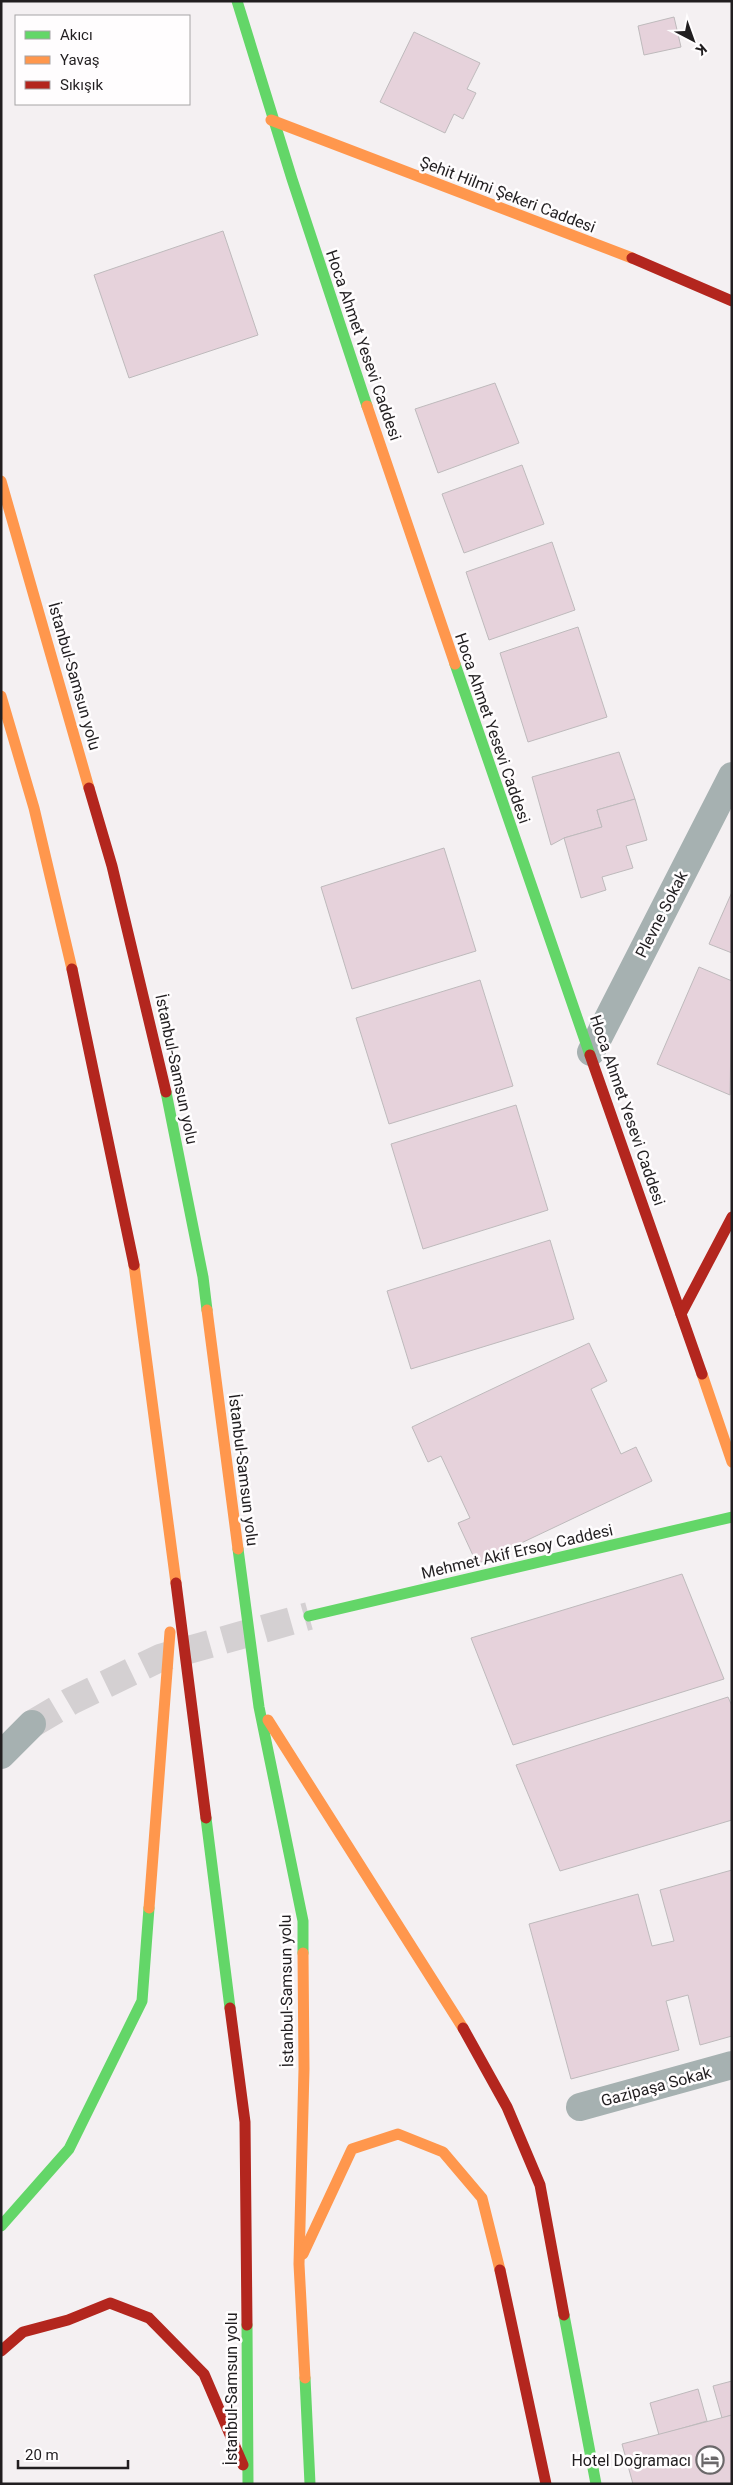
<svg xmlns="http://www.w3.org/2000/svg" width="733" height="2485" font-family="Roboto,sans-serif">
  <rect width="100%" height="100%" fill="#f4f0f2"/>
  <g fill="#e6d2db" stroke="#bebabc">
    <path d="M674 17 681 47 644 55 638 26Z"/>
    <path d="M414 32 480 63 467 89 476 93 463 119 454 114 445 133 380 102Z"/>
    <path d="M223 231 258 335 129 378 94 275Z"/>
    <path d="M495 383 519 443 438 473 415 409Z"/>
    <path d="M522 465 544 524 464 553 442 494Z"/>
    <path d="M552 542 575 610 489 640 466 572Z"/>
    <path d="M578 627 607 717 528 742 500 653Z"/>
    <path d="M619 752 635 799 597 810 602 827 564 838 551 845 532 777Z"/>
    <path d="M635 799 647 840 626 846 633 868 602 877 606 890 581 898 564 838 602 827 597 810Z"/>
    <path d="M444 848 476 951 352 989 321 887Z"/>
    <path d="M732 892V953L709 944Z"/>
    <path d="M699 967 732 981 730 1095 657 1064Z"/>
    <path d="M480 980 513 1086 389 1124 356 1018Z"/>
    <path d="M516 1105 548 1210 423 1249 391 1144Z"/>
    <path d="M550 1240 574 1319 411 1369 387 1291Z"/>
    <path d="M589 1343 607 1381 591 1389 621 1454 636 1447 652 1481 477 1564 458 1523 470 1518 441 1456 428 1462 412 1427Z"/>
    <path d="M682 1574 724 1679 513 1745 471 1638Z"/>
    <path d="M728 1697 732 1706V1820L560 1871 516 1765Z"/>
    <path d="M732 1870V2036L700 2045 688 1995 666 2001 679 2050 571 2079 529 1924 638 1894 652 1946 674 1941 660 1890Z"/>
    <path d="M732 2381V2415L722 2418 713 2386Z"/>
    <path d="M698 2389 707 2421 659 2435 650 2403Z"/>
    <path d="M732 2415V2484H633L622 2444Z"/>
  </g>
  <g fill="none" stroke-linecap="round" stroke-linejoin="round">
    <path stroke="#d4d0d2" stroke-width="28" stroke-dasharray="28 14" stroke-linecap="butt" d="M32 1724 71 1701 160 1658 309 1616"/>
    <g stroke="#a6b1b1" stroke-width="28">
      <path d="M591 1052 732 776"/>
      <path d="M1 1755 32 1724"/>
      <path d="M580 2107 732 2065"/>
    </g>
    <g stroke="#63d668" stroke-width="11">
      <path d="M237 1 292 179 367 406"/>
      <path d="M455 664 590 1055"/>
      <path d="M166 1092 203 1277 207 1310"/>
      <path d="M238 1549 259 1707 303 1921V1953"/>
      <path d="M309 1616 732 1517"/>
      <path d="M206 1818 230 2008"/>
      <path d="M1 2226 69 2149 142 2001 149 1908"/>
      <path d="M564 2315 596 2484"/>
      <path d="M247 2325 248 2484"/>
      <path d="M305 2378 310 2484"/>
    </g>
    <g stroke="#ff974d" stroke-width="11">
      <path d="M271 120 632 258"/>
      <path d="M367 406 455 664"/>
      <path d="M1 481 89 788"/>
      <path d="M1 696 34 808 72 969"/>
      <path d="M134 1265 176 1583"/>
      <path d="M207 1310 238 1549"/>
      <path d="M702 1374 732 1462"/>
      <path d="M268 1720 463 2028"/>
      <path d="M149 1908 170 1632"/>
      <path d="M303 1953 304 2069 299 2264 305 2378"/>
      <path d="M303 2254 352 2149 398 2134 443 2152 482 2198 500 2270"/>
    </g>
    <g stroke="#b3261e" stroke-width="11">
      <path d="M632 258 732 301"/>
      <path d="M89 788 112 866 166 1092"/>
      <path d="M72 969 134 1265"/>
      <path d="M590 1055 702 1374"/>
      <path d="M681 1314 732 1217"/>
      <path d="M176 1583 206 1818"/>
      <path d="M230 2008 245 2122 247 2325"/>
      <path d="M463 2028 507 2107 540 2185 564 2315"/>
      <path d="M500 2270 546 2484"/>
      <path d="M1 2351 23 2332 68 2320 110 2303 149 2318 204 2374 243 2465"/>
    </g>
  </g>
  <defs>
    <g id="hotel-ring" transform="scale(1.4375)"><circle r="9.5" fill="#fffdfe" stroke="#6b686a" stroke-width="1.5"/><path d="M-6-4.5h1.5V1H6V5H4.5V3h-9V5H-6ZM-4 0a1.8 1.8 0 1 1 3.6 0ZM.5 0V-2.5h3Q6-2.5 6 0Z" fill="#6b686a"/></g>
  </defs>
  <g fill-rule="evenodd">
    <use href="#hotel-ring" x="710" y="2460"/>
  </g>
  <g text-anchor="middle" stroke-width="5" stroke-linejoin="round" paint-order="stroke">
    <g font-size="16" fill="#211e20" stroke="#fffdfe">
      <text transform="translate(508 194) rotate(21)" y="6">Şehit Hilmi Şekeri Caddesi</text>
      <text transform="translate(364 345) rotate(71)" y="6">Hoca Ahmet Yesevi Caddesi</text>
      <text transform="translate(75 676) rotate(74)" y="6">İstanbul-Samsun yolu</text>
      <text transform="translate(493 728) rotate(71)" y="6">Hoca Ahmet Yesevi Caddesi</text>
      <text transform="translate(661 914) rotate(-63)" y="6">Plevne Sokak</text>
      <text transform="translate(177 1069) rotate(78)" y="6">İstanbul-Samsun yolu</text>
      <text transform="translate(628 1110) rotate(71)" y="6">Hoca Ahmet Yesevi Caddesi</text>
      <text transform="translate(244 1470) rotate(83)" y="6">İstanbul-Samsun yolu</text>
      <text transform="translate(517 1551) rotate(-13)" y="6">Mehmet Akif Ersoy Caddesi</text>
      <text transform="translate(286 1991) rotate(-91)" y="6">İstanbul-Samsun yolu</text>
      <text transform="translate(656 2086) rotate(-15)" y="6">Gazipaşa Sokak</text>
      <text transform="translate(231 2389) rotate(-90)" y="6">İstanbul-Samsun yolu</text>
    </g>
    <g font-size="16" fill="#211e20" stroke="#fffdfe" text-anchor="end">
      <text x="691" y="2466">Hotel Doğramacı</text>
    </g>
  </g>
  <rect width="733" height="2485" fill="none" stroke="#211e20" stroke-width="5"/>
  <rect x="15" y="15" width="175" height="90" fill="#fffdfe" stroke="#a6a4a5"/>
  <rect x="25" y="31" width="25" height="8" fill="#63d668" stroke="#a6a4a5"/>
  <text x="60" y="40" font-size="15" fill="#211e20">Akıcı</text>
  <rect x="25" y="56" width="25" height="8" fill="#ff974d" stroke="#a6a4a5"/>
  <text x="60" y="65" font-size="15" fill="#211e20">Yavaş</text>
  <rect x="25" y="81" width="25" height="8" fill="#b3261e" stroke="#a6a4a5"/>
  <text x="60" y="90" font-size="15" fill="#211e20">Sıkışık</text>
  <g transform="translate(693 40) rotate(139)" stroke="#fffdfe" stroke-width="4" paint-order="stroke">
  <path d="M0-4L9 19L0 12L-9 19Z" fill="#211e20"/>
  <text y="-8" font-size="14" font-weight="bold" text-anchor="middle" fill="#211e20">K</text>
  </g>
  <path d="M18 2460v8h110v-8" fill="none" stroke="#211e20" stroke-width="2.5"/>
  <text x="25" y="2460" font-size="15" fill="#211e20" stroke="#fffdfe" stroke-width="4" paint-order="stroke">20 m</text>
</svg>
